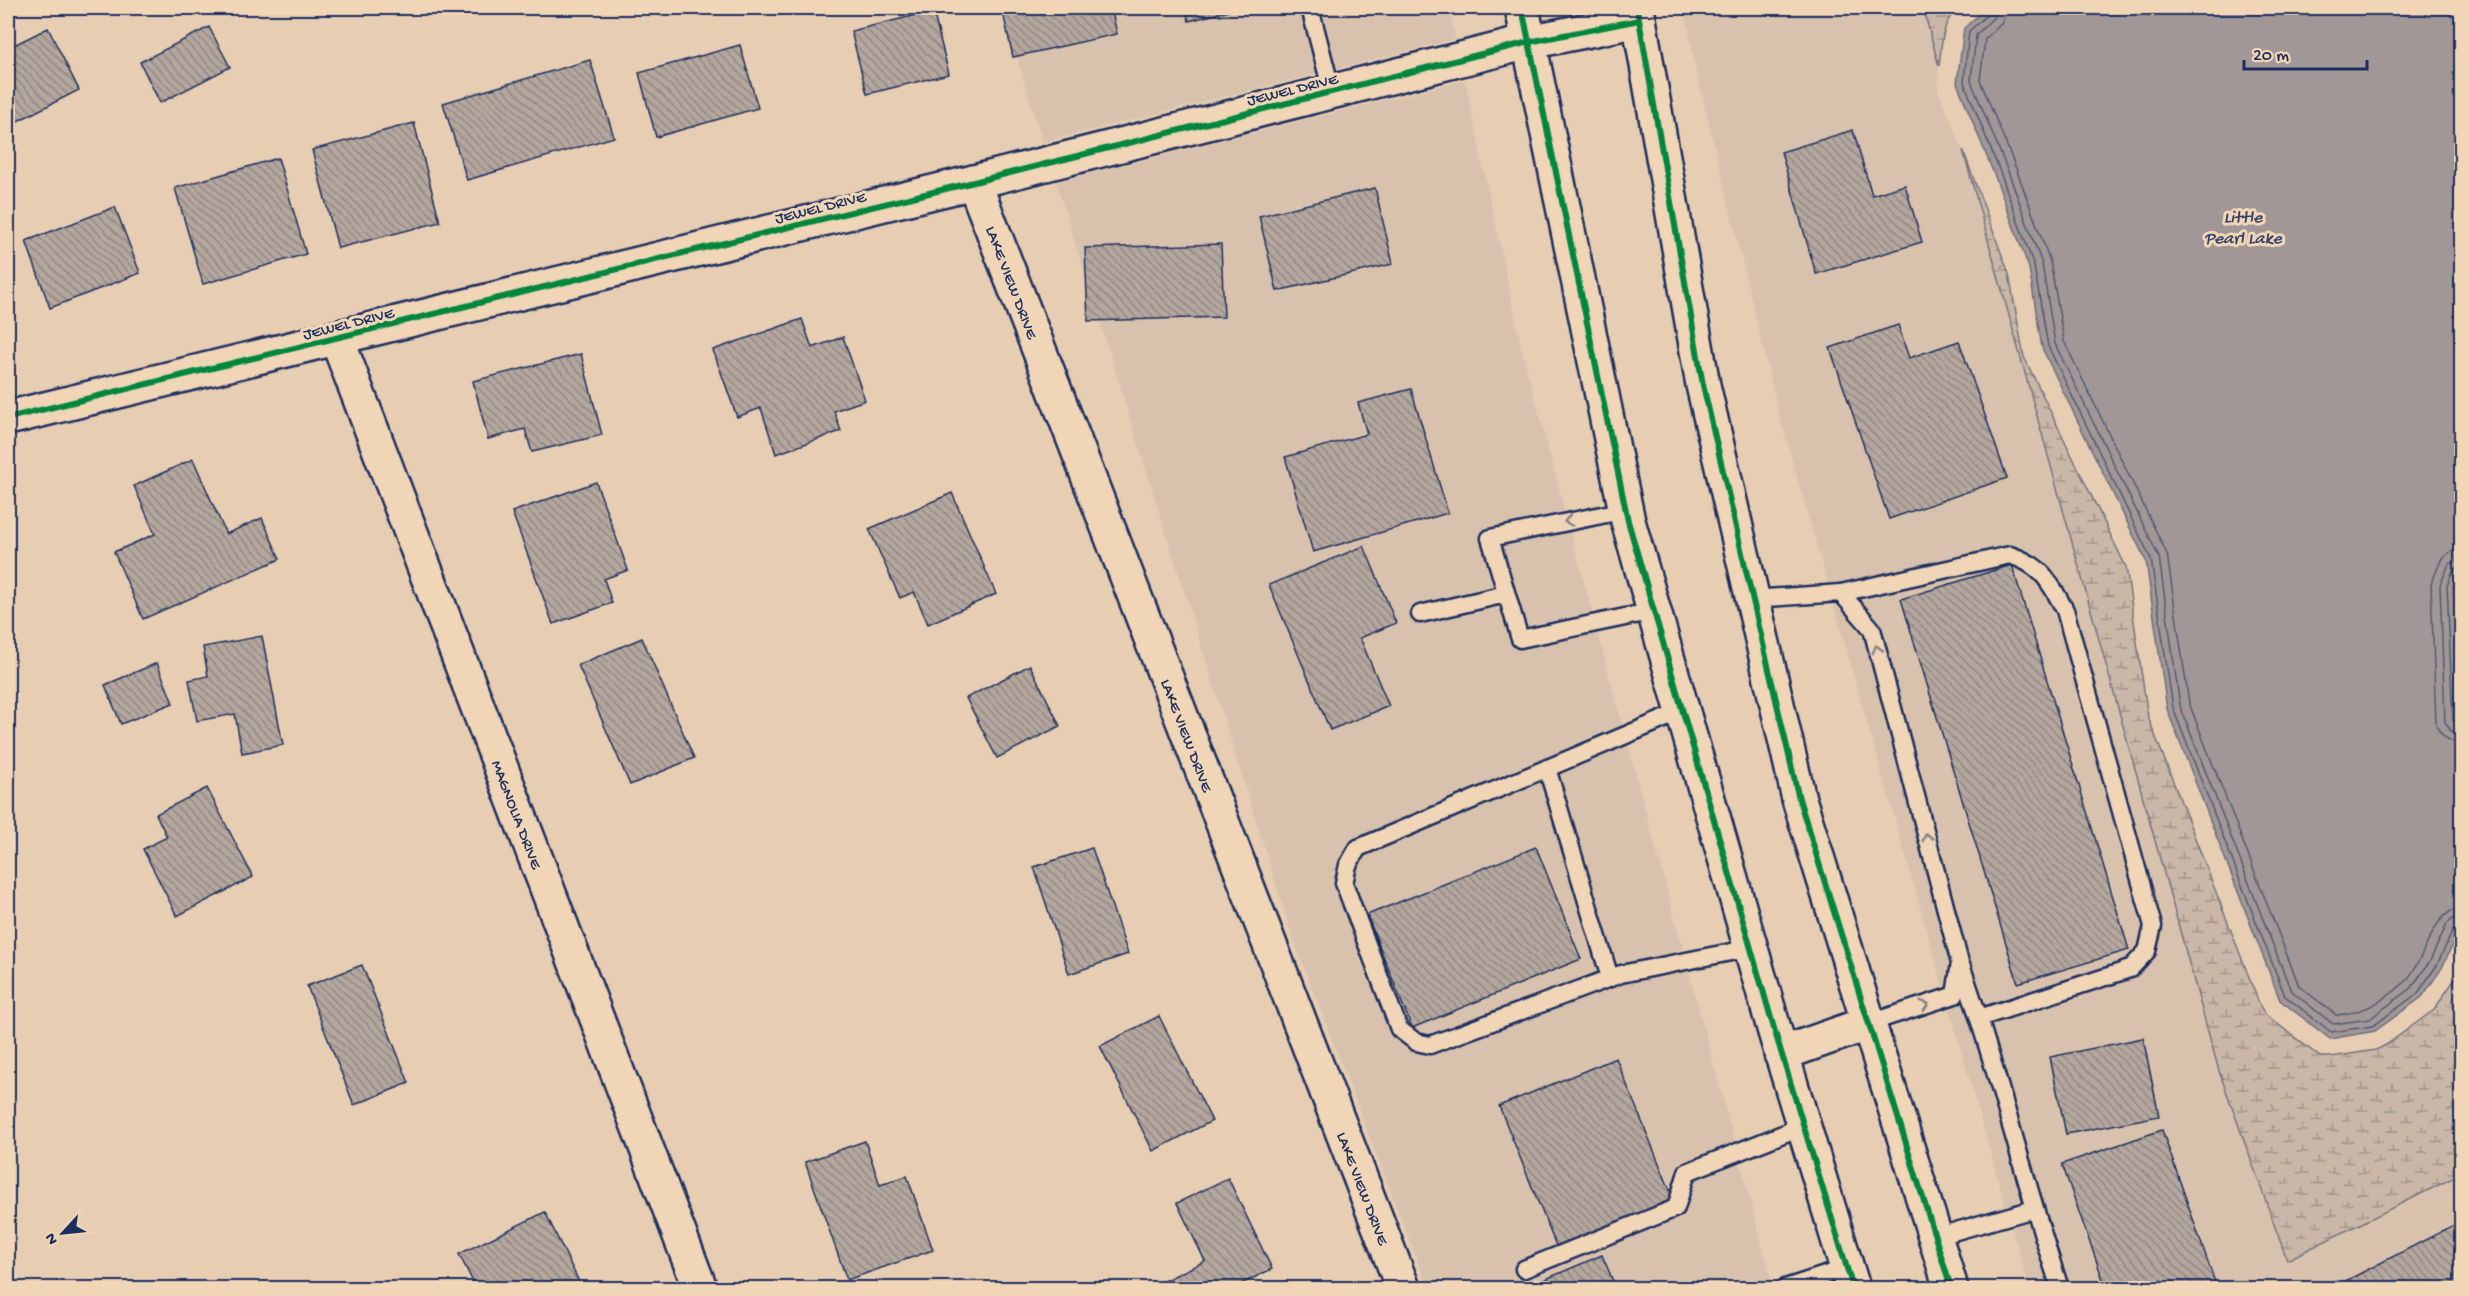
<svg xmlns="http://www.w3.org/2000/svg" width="2469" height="1296" font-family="'Gochi Hand',sans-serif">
  <defs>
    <pattern id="wetland-marsh" width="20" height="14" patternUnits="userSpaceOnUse" patternTransform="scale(1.5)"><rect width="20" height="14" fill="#cab7a7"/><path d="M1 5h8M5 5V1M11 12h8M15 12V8" fill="none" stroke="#a3958b"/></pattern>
    <pattern id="building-back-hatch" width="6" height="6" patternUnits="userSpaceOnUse" patternTransform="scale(1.5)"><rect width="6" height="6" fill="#b4a79e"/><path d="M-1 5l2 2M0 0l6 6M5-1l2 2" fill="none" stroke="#928884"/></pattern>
  </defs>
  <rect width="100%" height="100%" fill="#e7ceb3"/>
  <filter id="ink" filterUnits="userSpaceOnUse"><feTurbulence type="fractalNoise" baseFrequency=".0167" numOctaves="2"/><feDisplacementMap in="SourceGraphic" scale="12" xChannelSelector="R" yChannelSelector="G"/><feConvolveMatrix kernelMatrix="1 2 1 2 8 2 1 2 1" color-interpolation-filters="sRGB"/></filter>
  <g filter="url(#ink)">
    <g fill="#d8c2ad">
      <path d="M1001 8H1449L1456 39 1043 142Z"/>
      <path d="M1685 8H1923L1939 66 1938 90 1963 150 2287 1260 2461 1174V1288H2029L1780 418 1694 62Z"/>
      <path d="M1465 80 1523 355 1774 1288H1428L1293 939 1056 182Z"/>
    </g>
    <g fill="url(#wetland-marsh)" stroke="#727382" stroke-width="1.5">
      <path d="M1923 8H1958C1941 23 1942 44 1939 66Z"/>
      <path d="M1963 150 2009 274 2024 357 2126 567 2148 717 2261 1008 2266 1015 2320 1057H2331L2376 1050 2386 1045 2434 1010 2461 970V1174L2287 1260 2219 1071Z"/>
    </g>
    <path fill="#a19796" stroke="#6b6d80" stroke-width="1.5" d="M1986 8H2461L2462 566 2453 586 2462 747 2461 925 2442 968 2422 997 2375 1031 2330 1039 2280 1000 2167 709 2146 561 2042 348 2029 268 1996 179 1957 83 1964 28Z"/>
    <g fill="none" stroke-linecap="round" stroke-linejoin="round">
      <g stroke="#515974" stroke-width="1.5">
        <path d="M1989 8 1988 14 1969 31 1964 82 2002 177 2034 266 2048 346 2151 559 2173 708 2285 996 2331 1032 2373 1026 2418 993 2437 965 2454 928 2462 925"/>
        <path d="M1997 8 1994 17 1976 35 1971 81 2009 174 2042 264 2055 344 2159 557 2180 706 2291 991 2333 1024 2370 1019 2412 987 2430 961 2447 924 2454 918 2462 917"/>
        <path d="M2006 8 2002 23 1985 39 1980 80 2017 171 2050 261 2064 341 2167 554 2189 703 2299 986 2336 1015C2364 1013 2384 1001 2405 982 2425 962 2432 909 2462 908"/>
        <path d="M2462 550 2452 551 2442 558 2431 584 2436 724C2440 736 2448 742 2462 743"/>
        <path d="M2462 559 2449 564 2440 585 2445 722 2451 731 2462 734"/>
        <path d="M2462 566 2454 569 2447 586 2453 720 2456 725 2462 726"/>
      </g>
    </g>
    <g fill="url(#building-back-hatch)" stroke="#1b2f5e" stroke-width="1.5">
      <path d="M1002 8H1111L1117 34 1013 57Z"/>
      <path d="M1185 8H1238L1189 21Z"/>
      <path d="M933 11 949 74 867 94 851 31Z"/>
      <path d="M209 27 230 67 160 103 140 62Z"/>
      <path d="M48 28 79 90 8 126V48Z"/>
      <path d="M740 45 758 108 656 137 639 73Z"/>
      <path d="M590 60 614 137 467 180 443 103Z"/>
      <path d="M414 123 440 222 338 248 312 150Z"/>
      <path d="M1853 130 1872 195 1905 185 1922 242 1816 274 1781 152Z"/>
      <path d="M278 158 306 254 203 284 175 188Z"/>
      <path d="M1375 188 1393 264 1277 291 1259 216Z"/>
      <path d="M115 207 140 273 50 308 26 241Z"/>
      <path d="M1221 244 1224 317 1088 321 1085 248Z"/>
      <path d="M802 319 812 348 843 337 865 400 834 411 841 431 776 454 761 408 737 417 713 350Z"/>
      <path d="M1898 325 1909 358 1959 341 2007 478 1889 519 1830 348Z"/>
      <path d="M581 354 602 435 532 452 525 429 488 439 473 381Z"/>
      <path d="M1411 389 1448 513 1313 552 1285 457 1367 434 1358 403Z"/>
      <path d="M193 459 226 534 262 518 280 559 143 619 114 552 155 534 134 486Z"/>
      <path d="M596 482 628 570 604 579 612 603 553 624 512 512Z"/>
      <path d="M952 493 996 594 928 624 914 592 900 598 869 529Z"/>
      <path d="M1364 546 1396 623 1360 638 1389 706 1330 730 1269 585Z"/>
      <path d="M2012 565 2129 950 2018 983 1901 599Z"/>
      <path d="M262 636 283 745 242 753 235 714 197 721 189 680 208 676 203 647Z"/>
      <path d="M642 638 694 758 630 785 578 665Z"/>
      <path d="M157 663 173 703 121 724 105 685Z"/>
      <path d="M1030 665 1060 726 997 758 966 698Z"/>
      <path d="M207 788 253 877 177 916 143 849 167 837 156 814Z"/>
      <path d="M1536 847 1581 959 1412 1028 1367 915Z"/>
      <path d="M1092 848 1128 954 1069 974 1034 867Z"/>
      <path d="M362 965 409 1083 354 1105 307 986Z"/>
      <path d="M1159 1016 1212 1121 1153 1151 1100 1046Z"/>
      <path d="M2143 1038 2159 1116 2066 1134 2050 1057Z"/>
      <path d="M1616 1058 1674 1200 1557 1248 1499 1106Z"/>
      <path d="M2162 1130 2217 1288H2106L2062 1164Z"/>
      <path d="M865 1141 880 1185 907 1176 933 1250 847 1280 805 1162Z"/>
      <path d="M1228 1178 1272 1269 1233 1288H1162L1159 1283 1205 1261 1177 1203Z"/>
      <path d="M545 1212 582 1288H476L459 1254Z"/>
      <path d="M2462 1221V1288H2332Z"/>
      <path d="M1602 1255 1616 1288H1525Z"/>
    </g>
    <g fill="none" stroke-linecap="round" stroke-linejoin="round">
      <g stroke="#1b2f5e" stroke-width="21">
        <g id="lane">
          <path d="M1310 8 1332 92"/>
          <path d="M1626 510 1490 538 1520 639 1654 611"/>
          <path d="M1841 593 2010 555C2043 566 2049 581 2065 610L2153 926 2147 951 2130 969 1979 1018"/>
          <path d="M1752 599 1841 593 1872 629 1960 963 1955 995 1869 1023"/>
          <path d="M1420 614 1506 594"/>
          <path d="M1683 711 1358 848 1348 865 1344 883 1399 1029 1416 1042 1430 1045 1621 974 1751 948"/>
          <path d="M1547 768 1610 978"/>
          <path d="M1961 965C1999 1072 2024 1182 2060 1288"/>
          <path d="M1935 1237 2034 1209"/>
          <path d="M1524 1269 1676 1208 1687 1172 1803 1126"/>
          <path d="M1785 1288 1847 1268"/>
        </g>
      </g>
      <g stroke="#1b2f5e" stroke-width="38">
        <g id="street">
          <path d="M974 182 1403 1288"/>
          <path d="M337 339 700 1288"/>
          <path d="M8 418 974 182 1529 42 1639 20"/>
          <path d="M1781 1054 1869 1023"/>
        </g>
      </g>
      <g stroke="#1b2f5e" stroke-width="38">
        <g id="primary">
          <path d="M1522 8 1628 521 1775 1032 1853 1288"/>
          <path d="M1637 8 1703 385 1799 799 1951 1288"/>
        </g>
      </g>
      <use href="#lane" stroke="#f0d5b7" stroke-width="16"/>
      <use href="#street" stroke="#f0d5b7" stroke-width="33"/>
      <use href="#primary" stroke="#f0d5b7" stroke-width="33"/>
      <g stroke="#f0d5b7" stroke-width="10">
        <g id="cycleway">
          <path d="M1522 8 1628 521 1775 1032 1853 1288"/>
          <path d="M1637 8 1703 385 1799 799 1951 1288"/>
          <path d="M8 418 974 182 1529 42 1639 20"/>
        </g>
      </g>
      <use href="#cycleway" stroke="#00873e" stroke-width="6"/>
    </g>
    <defs><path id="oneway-chevron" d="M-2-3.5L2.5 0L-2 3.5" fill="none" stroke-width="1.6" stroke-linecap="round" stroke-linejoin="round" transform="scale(1.5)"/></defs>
    <g stroke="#86828a">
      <use href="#oneway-chevron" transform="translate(1568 521) rotate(168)"/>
      <use href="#oneway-chevron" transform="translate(1877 649) rotate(-105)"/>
      <use href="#oneway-chevron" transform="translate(1927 837) rotate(-105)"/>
      <use href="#oneway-chevron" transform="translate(1925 1005) rotate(-18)"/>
    </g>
  </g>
  <g text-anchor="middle" stroke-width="6" stroke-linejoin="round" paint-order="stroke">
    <g font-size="16" fill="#1b2f5e" stroke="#f0d5b7">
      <text transform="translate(1292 88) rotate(-14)" y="6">JEWEL DRIVE</text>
      <text transform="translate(820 206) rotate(-14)" y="6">JEWEL DRIVE</text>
      <text transform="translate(1013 282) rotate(69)" y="6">LAKE VIEW DRIVE</text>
      <text transform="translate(348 322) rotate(-14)" y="6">JEWEL DRIVE</text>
      <text transform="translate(1188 735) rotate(69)" y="6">LAKE VIEW DRIVE</text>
      <text transform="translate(518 814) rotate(69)" y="6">MAGNOLIA DRIVE</text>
      <text transform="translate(1364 1188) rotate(69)" y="6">LAKE VIEW DRIVE</text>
    </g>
    <g font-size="18" font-style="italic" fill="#364469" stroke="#f0d5b7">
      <text x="2243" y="222">Little<tspan x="2243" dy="21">Pearl Lake</tspan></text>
    </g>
  </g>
  <rect width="2469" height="1296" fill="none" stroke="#f0d5b7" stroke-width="30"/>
  <rect x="15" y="15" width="2439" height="1266" fill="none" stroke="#1b2f5e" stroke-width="2" filter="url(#ink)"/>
  <g transform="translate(63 1233) rotate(243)" stroke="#f0d5b7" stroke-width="4.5" paint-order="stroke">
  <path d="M0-4.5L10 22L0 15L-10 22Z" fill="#1b2f5e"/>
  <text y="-9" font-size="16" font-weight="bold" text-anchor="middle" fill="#1b2f5e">N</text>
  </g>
  <path d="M2244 60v9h123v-9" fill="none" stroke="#1b2f5e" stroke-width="3"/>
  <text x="2253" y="60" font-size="18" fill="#1b2f5e" stroke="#f0d5b7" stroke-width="4.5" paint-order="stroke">20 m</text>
</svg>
